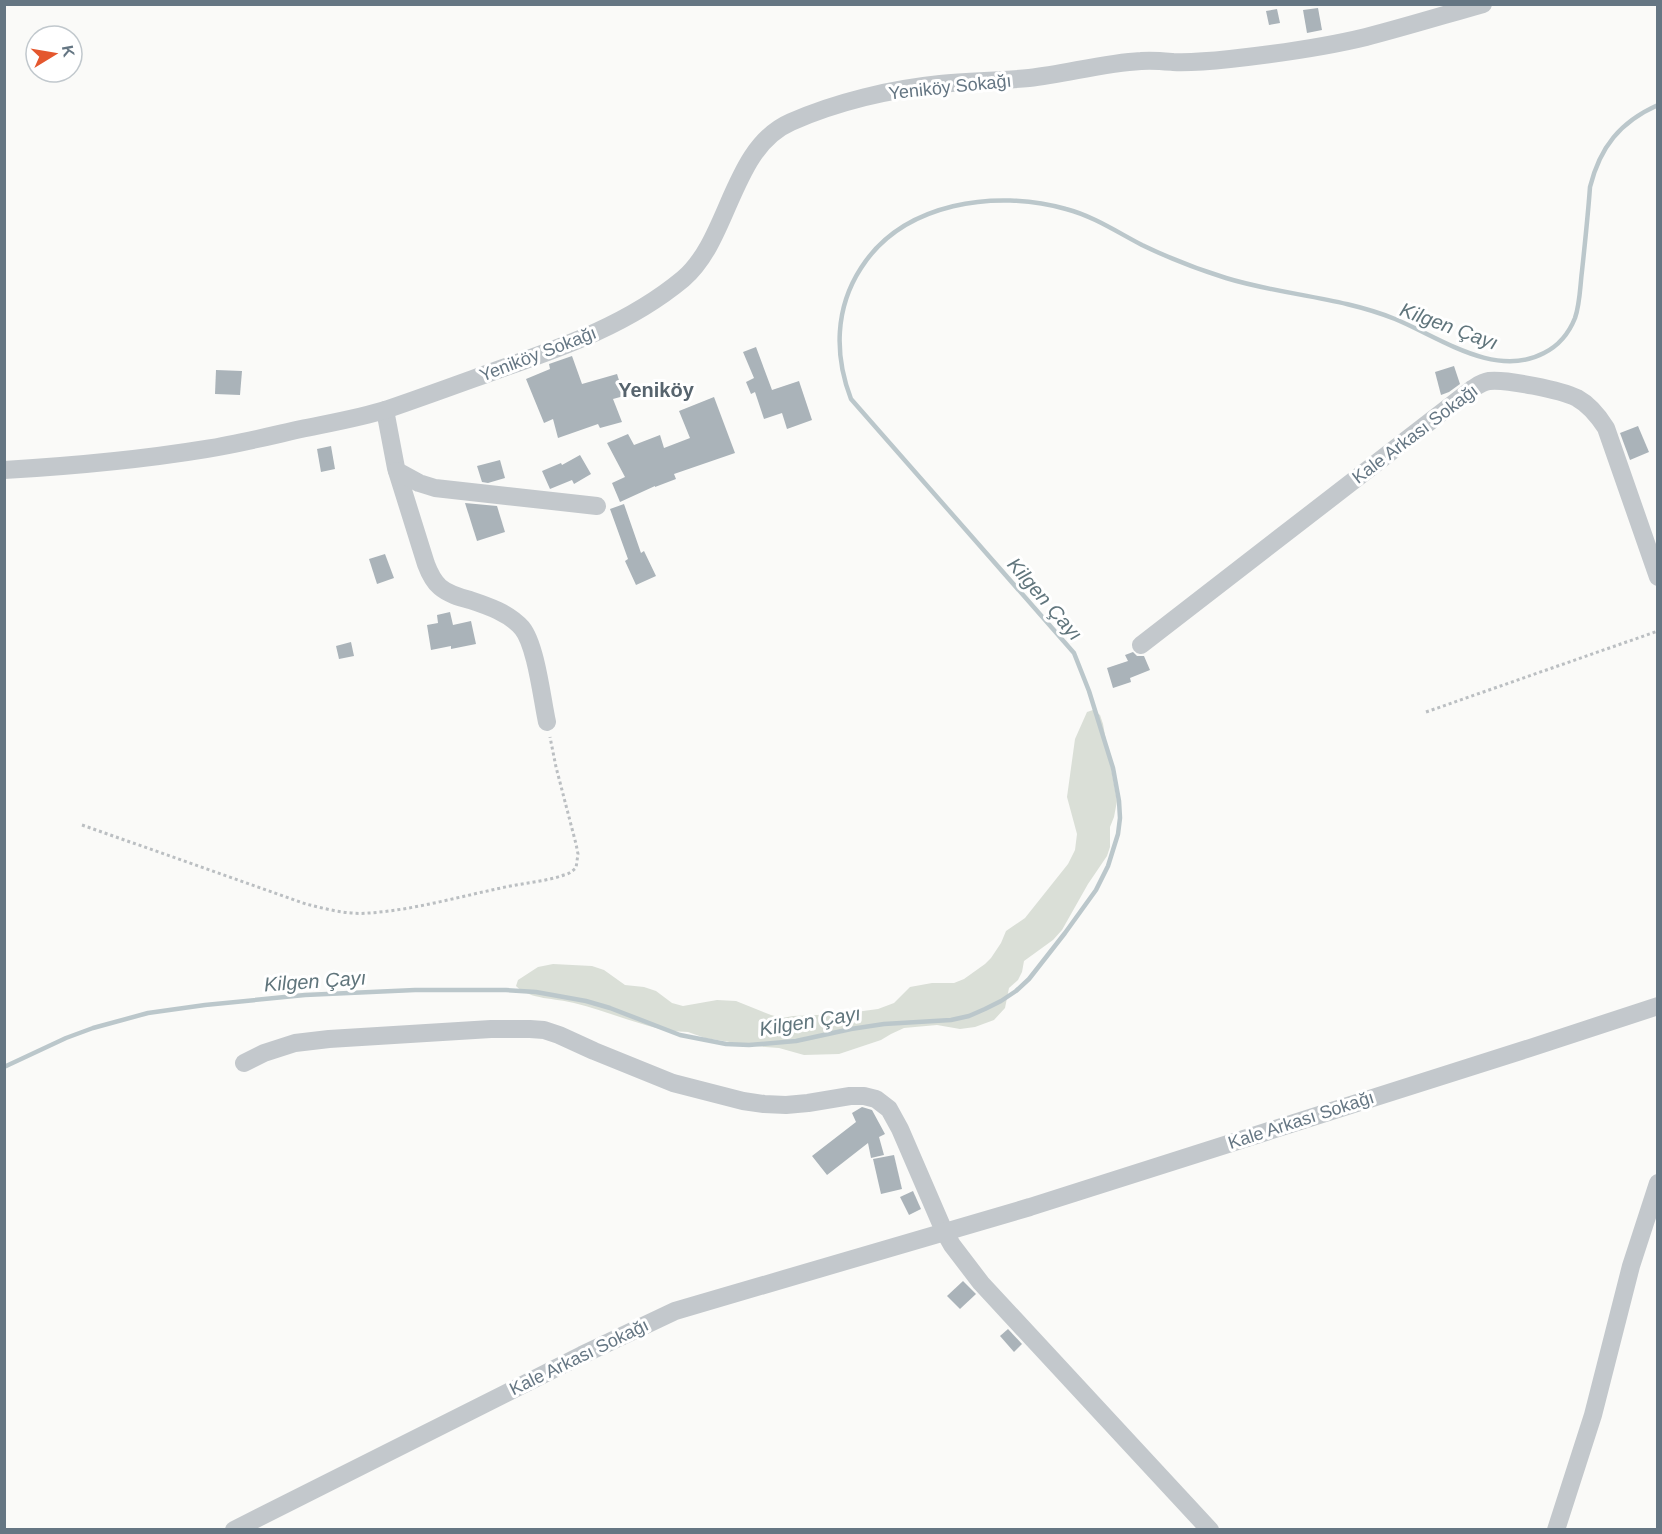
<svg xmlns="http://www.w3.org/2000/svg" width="1662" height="1534" font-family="Helvetica,sans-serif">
  <rect width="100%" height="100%" fill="#fafaf8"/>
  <path fill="#dadfd7" d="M1093 710 1100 715 1103 724 1117 801 1114 817 1110 827V847L1107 856 1088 884 1062 930 1053 940 1024 961 1022 972 1018 980 1009 988 1005 1008 994 1020 975 1027 960 1029 937 1025 904 1028 891 1034 881 1040 839 1054 804 1055 779 1048 754 1046 705 1038 688 1032 670 1031 656 1028C629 1021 602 1010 574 1003 556 998 530 1000 516 986L518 980 538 967 553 964 592 966 604 970 625 985 644 987 656 991 672 1003 683 1006 717 1000 736 1001 771 1015 782 1018 793 1016 841 1014 878 1009 894 1003 910 987 932 983H954L964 979 985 964 991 958 1001 943 1006 931 1025 918 1068 864 1075 850 1077 834 1067 797 1075 739 1087 712Z"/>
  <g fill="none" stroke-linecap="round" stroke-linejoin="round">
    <path stroke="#bbc7cb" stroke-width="4.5" d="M4 1067 66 1038 93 1028 148 1013 205 1005 305 995 415 990H506L536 992 586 1001 610 1008 680 1035 726 1044 749 1045 796 1041 851 1029 884 1024 951 1020 969 1016 985 1009 1001 1001 1016 991 1029 979 1065 933 1096 890 1108 866 1118 834 1120 818 1119 801 1113 768 1089 691 1074 653 851 399C834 355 835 308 861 268 903 202 996 189 1066 209 1093 216 1117 232 1142 245 1169 258 1197 269 1226 278 1281 295 1341 297 1395 319 1439 337 1495 379 1544 353 1558 346 1569 333 1575 318 1580 304 1580 287 1582 271 1585 243 1588 215 1590 187 1600 147 1620 122 1658 105"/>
  </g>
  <g fill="#aab3b9">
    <path d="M1318 8 1322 30 1307 33 1303 10Z"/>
    <path d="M1277 9 1280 23 1269 25 1266 11Z"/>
    <path d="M756 347 772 390 799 381 812 420 787 429 782 413 764 419 755 392 751 394 746 382 754 378 743 352Z"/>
    <path d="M572 356 582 384 617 374 624 396 613 399 622 422 600 428 598 424 558 438 553 419 544 423 526 379 550 369 549 364Z"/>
    <path d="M1454 366 1460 384 1449 392 1441 395 1435 372Z"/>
    <path d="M216 370 242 371 240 395 215 394Z"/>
    <path d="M714 397 735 453 674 474 676 479 655 487V486L620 502 612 483 625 477 607 443 628 434 634 445 660 435 664 448 690 438 679 411Z"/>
    <path d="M1638 426 1649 452 1630 460 1620 433Z"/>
    <path d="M331 446 335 469 321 472 317 449Z"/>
    <path d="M580 455 591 474 574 484 572 480 550 489 542 471 561 463 562 465Z"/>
    <path d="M500 460 505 478 488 483 482 482 477 466Z"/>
    <path d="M465 503 497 506 505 532 477 541Z"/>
    <path d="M624 504 641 553 644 551 656 576 636 585 625 561 628 559 610 509Z"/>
    <path d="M385 554 394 578 377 584 369 559Z"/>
    <path d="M450 612 453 625 471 621 476 644 451 649V646L431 650 427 625 438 623 437 615Z"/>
    <path d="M351 642 354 656 339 659 336 646Z"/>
    <path d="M1133 652 1137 656H1144L1150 670 1130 678 1131 682 1113 688 1107 668 1128 661 1125 655Z"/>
    <path d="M862 1107 872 1110 885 1134 879 1137 884 1155 871 1158 868 1143 827 1175 812 1156 856 1122 852 1113Z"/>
    <path d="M894 1155 902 1189 881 1194 873 1159Z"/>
    <path d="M913 1191 921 1209 909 1215 900 1197Z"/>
    <path d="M963 1281 976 1294 960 1309 947 1296Z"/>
    <path d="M1008 1329 1022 1344 1014 1352 1000 1336Z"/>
  </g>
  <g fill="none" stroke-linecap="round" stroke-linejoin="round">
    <g stroke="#bbbfc2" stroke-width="3" stroke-dasharray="3 3" stroke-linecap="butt">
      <path d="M1426 712 1658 631"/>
      <path d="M82 825 306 904C326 909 348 915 369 913 413 910 458 897 501 888 522 883 544 882 564 875 569 874 572 871 576 868L578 854 576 844 556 767 550 737"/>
    </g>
    <g stroke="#c3c8cc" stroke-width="18">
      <path d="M385 410 396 468 426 564C429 572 433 581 440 587 448 594 459 597 470 600 488 606 509 613 522 628 536 645 542 699 547 722"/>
      <path d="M4 470C72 466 139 460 206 449 238 444 270 436 301 429 330 423 360 418 388 409 426 396 464 382 503 368 566 346 630 323 683 279 730 239 731 148 791 122 836 102 891 89 940 84 969 81 999 81 1029 78 1066 74 1103 63 1141 61 1152 60 1162 61 1173 62 1192 63 1211 61 1230 59 1275 54 1321 48 1366 37 1405 27 1444 15 1483 4"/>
      <path d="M397 471 419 483 435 488 597 506"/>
      <path d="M1141 645 1472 389C1477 386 1482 382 1489 381 1506 379 1561 390 1577 398 1588 404 1599 417 1606 428L1658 577"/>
      <path d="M244 1063 264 1053 295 1043 329 1039 491 1029H530L544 1030 559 1035 594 1051 673 1083 743 1101 764 1104 786 1105 808 1103 850 1096H864L876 1099 889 1109 900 1129 944 1231 952 1245 981 1283 1210 1530"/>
      <path d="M234 1530 582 1355 675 1311 1030 1207 1530 1048 1658 1006"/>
      <path d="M1556 1530 1593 1415 1631 1266 1658 1183"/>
    </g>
  </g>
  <g text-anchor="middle" stroke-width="6" stroke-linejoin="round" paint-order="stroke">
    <g font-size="18" fill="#657683" stroke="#fff">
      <text transform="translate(950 87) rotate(-6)" y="6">Yeniköy Sokağı</text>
      <text transform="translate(538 354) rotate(-21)" y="6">Yeniköy Sokağı</text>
      <text transform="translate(1415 434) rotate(-37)" y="6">Kale Arkası Sokağı</text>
      <text transform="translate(1301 1120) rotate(-18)" y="6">Kale Arkası Sokağı</text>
      <text transform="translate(579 1357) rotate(-26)" y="6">Kale Arkası Sokağı</text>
    </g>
    <g font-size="20" font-style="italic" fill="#60757c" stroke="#fff">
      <text transform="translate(1449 326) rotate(20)" y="7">Kilgen Çayı</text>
      <text transform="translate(1045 599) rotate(49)" y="7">Kilgen Çayı</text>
      <text transform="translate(315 981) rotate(-4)" y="7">Kilgen Çayı</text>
      <text transform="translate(810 1021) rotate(-9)" y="7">Kilgen Çayı</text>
    </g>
    <g font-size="20" font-weight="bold" fill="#57646e" stroke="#fff">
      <text x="656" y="397">Yeniköy</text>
    </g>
  </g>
  <rect width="1662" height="1534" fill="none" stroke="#657683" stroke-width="12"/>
  <g transform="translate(54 54) rotate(79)"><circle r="28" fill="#ffffff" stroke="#c1c8cd" stroke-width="1.5"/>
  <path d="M0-4.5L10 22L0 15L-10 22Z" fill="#e4572e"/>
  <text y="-9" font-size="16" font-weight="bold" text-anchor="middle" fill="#657683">K</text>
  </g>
</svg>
